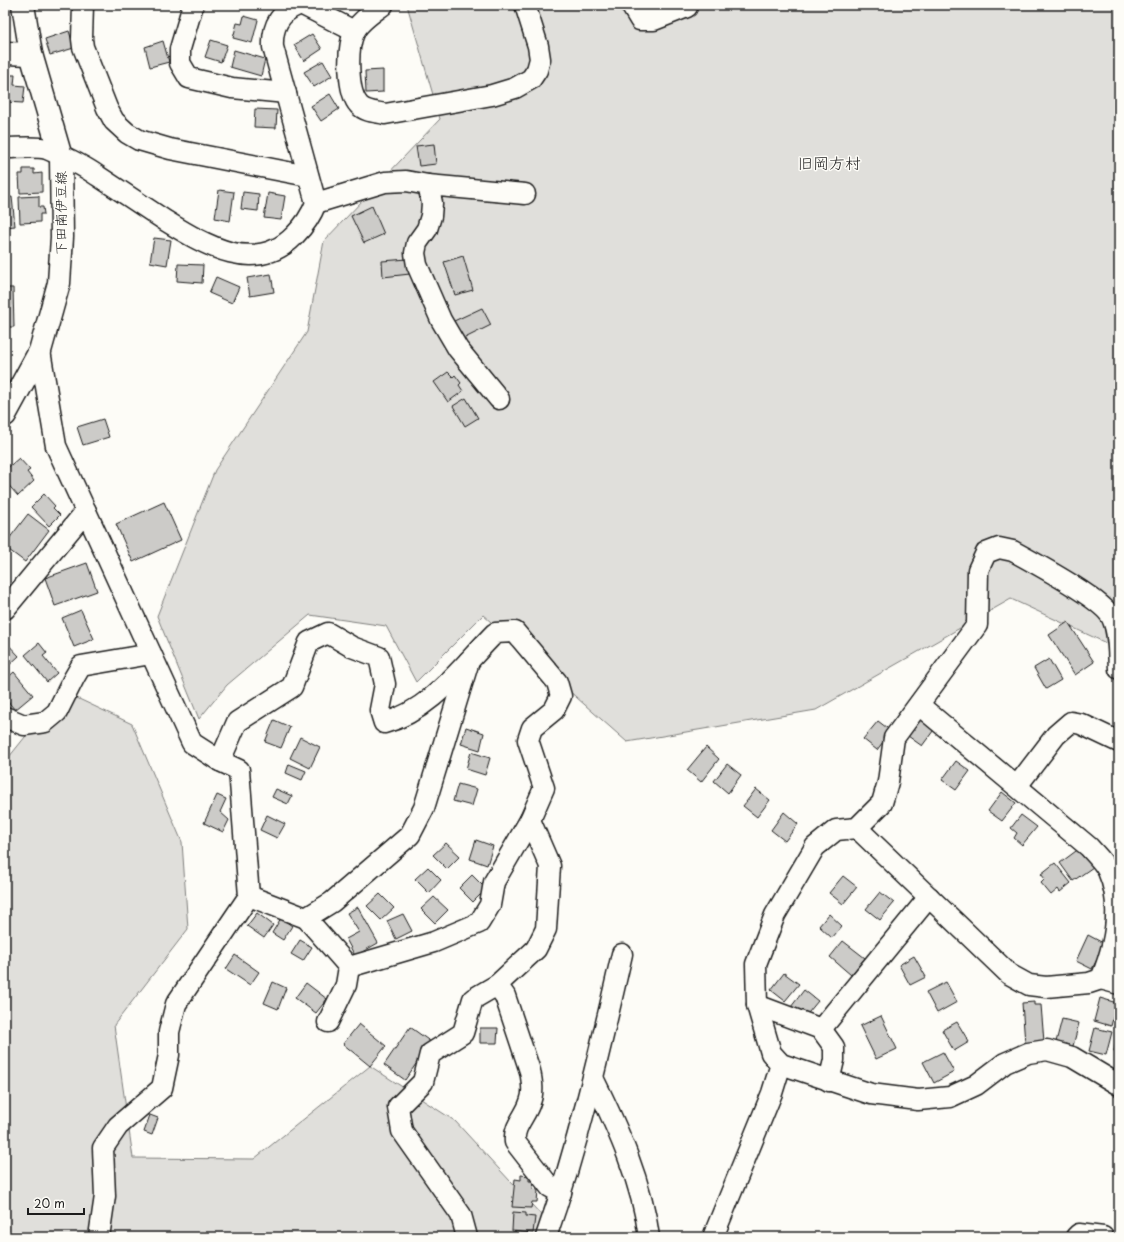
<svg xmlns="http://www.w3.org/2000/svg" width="1124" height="1242" font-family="'Playpen Sans','Klee One',sans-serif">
  <rect width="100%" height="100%" fill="#fdfcf7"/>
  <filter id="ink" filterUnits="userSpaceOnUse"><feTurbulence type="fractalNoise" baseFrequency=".025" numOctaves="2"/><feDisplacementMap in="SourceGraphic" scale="8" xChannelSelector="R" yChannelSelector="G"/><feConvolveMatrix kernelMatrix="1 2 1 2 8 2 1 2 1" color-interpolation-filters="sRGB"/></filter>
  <g filter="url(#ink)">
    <g fill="#e0dfdb" stroke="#7e7e7c">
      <path d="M407 5H1119V649L1011 599 816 710 627 742 483 615 416 682 386 626 310 615 227 685 199 719 157 616 215 470 307 332 324 241 440 119Z"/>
      <path d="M62 691 132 724 182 842 188 929 114 1025 133 1158 254 1159 370 1066 455 1121 555 1230 557 1237H5V762Z"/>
    </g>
    <g fill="#cccbc8" stroke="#1c1c1c">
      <path d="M347 5H366L364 11 347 7Z"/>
      <path d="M244 16 258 20 252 43 233 38 237 23 242 24Z"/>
      <path d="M69 31 74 48 50 55 45 39Z"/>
      <path d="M312 34 322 49 304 61 294 45Z"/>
      <path d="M211 40 227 45 221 62 205 57Z"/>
      <path d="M163 41 169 62 150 67 145 47Z"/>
      <path d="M234 50 265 59 261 76 230 67Z"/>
      <path d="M323 61 332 76 314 87 304 72Z"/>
      <path d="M383 70V92L366 93 365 71Z"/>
      <path d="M5 75H15L14 85 25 86 23 103 5 102Z"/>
      <path d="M330 94 339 109 321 121 311 106Z"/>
      <path d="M255 109 277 110 276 128 254 127Z"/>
      <path d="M434 144 436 164 419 166 416 146Z"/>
      <path d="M23 169H34V174L42 173V192L20 193 19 174H23Z"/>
      <path d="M219 190 234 192 230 221 215 218Z"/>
      <path d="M243 192 259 194 258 211 241 209Z"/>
      <path d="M268 193 285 196 281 220 264 218Z"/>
      <path d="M39 196V207H43L44 214H40V222L20 223 19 197Z"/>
      <path d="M12 197 15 226 5 227V198Z"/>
      <path d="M372 206 384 234 364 243 351 216Z"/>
      <path d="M154 238 171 240 167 265 150 262Z"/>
      <path d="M463 256 473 290 455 295 444 262Z"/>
      <path d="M408 259 410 274 383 277 382 261Z"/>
      <path d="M178 264 203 265 202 283 177 281Z"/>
      <path d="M271 274 274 292 250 296 247 278Z"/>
      <path d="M216 277 239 287 232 303 209 293Z"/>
      <path d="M5 288H13L14 327H5Z"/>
      <path d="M482 308 491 325 463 339 454 321Z"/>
      <path d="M448 372 453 377 455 375 461 383 459 385 463 391 448 402 434 382Z"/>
      <path d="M466 398 478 418 465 426 453 406Z"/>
      <path d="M103 419 109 437 83 445 77 427Z"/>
      <path d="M19 458 30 470 27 472 34 481 18 496 5 481V470Z"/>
      <path d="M44 494 55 506 53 508 60 515 49 526 31 507Z"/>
      <path d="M164 502 181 540 133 562 116 524Z"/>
      <path d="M28 514 49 530 25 562 5 547V544Z"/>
      <path d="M87 563 97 591 55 606 45 578Z"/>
      <path d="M81 610 94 639 74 647 62 618Z"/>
      <path d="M1068 622 1094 662 1075 675 1049 635Z"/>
      <path d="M5 641 19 656 5 669Z"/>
      <path d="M39 643 47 653 43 656 57 673 47 682 25 655Z"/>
      <path d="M1049 659 1061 680 1046 689 1034 668Z"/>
      <path d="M14 672 33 695 15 710 5 698V680Z"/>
      <path d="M922 717 936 727 922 746 908 736Z"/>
      <path d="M274 720 290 727 281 748 265 742Z"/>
      <path d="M878 721 891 731 877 750 863 739Z"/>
      <path d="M466 727 484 733 480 750 461 744Z"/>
      <path d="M300 737 320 747 310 768 290 758Z"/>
      <path d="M706 747 719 759 701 782 687 770Z"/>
      <path d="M471 752 490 758 485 775 466 769Z"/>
      <path d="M956 761 970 771 956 790 942 780Z"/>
      <path d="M289 764 306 771 302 780 286 773Z"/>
      <path d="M727 764 741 775 728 793 714 781Z"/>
      <path d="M458 784 477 789 472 806 453 801Z"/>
      <path d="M276 789 292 796 288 804 272 797Z"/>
      <path d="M756 789 770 800 757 817 743 806Z"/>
      <path d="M1002 792 1016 803 1002 821 988 811Z"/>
      <path d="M217 795 226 799 220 812 229 820 223 832 204 823Z"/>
      <path d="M784 812 798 824 785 841 771 830Z"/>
      <path d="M267 815 285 824 277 838 260 830Z"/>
      <path d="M1021 815 1037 827 1022 845 1014 838 1017 833 1011 828Z"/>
      <path d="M476 840 493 846 487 865 470 859Z"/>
      <path d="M446 843 460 856 447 869 433 855Z"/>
      <path d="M1080 848 1093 867 1073 881 1060 863Z"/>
      <path d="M1055 863 1071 883 1060 892 1058 889 1051 895 1041 883 1045 879 1041 874Z"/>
      <path d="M428 867 441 880 429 893 415 879Z"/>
      <path d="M472 875 486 889 473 902 459 888Z"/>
      <path d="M843 876 857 887 843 904 829 893Z"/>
      <path d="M880 892 894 903 880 920 866 909Z"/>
      <path d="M380 894 394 908 381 920 367 906Z"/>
      <path d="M434 897 448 910 435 923 421 909Z"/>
      <path d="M358 907 378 943 355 956 346 939 359 932 347 913Z"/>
      <path d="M257 913 273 925 264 938 247 926Z"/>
      <path d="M403 914 412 931 396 939 387 921Z"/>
      <path d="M829 914 842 926 832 938 819 926Z"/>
      <path d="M281 918 292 926 283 940 272 933Z"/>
      <path d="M1088 935 1105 944 1092 969 1076 961Z"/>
      <path d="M300 940 312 947 303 961 291 954Z"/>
      <path d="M843 941 865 958 851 975 830 957Z"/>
      <path d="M235 955 259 972 250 985 226 969Z"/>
      <path d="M914 956 926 977 910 985 899 965Z"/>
      <path d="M784 973 799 984 785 1001 771 990Z"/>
      <path d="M273 982 286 988 278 1009 264 1003Z"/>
      <path d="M946 982 957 1002 937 1013 926 992Z"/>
      <path d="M306 983 327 999 316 1013 295 998Z"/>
      <path d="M804 990 818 1001 804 1018 791 1007Z"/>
      <path d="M1100 998 1117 1003 1111 1026 1094 1021Z"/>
      <path d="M1034 1002V1005H1041L1044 1042 1025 1043 1022 1003Z"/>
      <path d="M881 1016 897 1049 876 1059 860 1026Z"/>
      <path d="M1062 1019 1079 1023 1073 1046 1056 1042Z"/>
      <path d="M957 1022 969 1042 954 1051 942 1030Z"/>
      <path d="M359 1024 386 1046 370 1066 343 1044Z"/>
      <path d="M410 1027 431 1042 405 1080 384 1065Z"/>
      <path d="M480 1028H498L497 1043H480Z"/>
      <path d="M1095 1028 1112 1032 1106 1055 1089 1051Z"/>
      <path d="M1118 1033 1119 1034V1052L1114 1051Z"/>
      <path d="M943 1052 954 1072 934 1083 923 1062Z"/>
      <path d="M150 1115 158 1118 152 1135 144 1132Z"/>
      <path d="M521 1175 529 1176V1181H534L533 1189 538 1190 537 1202H532L531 1208 512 1207 515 1179 521 1180Z"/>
      <path d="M513 1212 526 1213V1216L535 1217 533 1233 512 1231Z"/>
    </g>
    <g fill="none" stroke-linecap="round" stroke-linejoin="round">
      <g stroke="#1c1c1c" stroke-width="23">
        <g id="street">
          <path d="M83 5 82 39 83 47 107 108 114 121 127 133 139 140 170 149 308 176"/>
          <path d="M193 5 180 49V63L189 78 232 88 286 93"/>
          <path d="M303 5 354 31"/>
          <path d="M383 5C374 12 358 22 354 33 347 48 347 92 359 105 365 112 377 112 385 114L492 95 515 88 531 79 537 70 540 59 538 46 525 5"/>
          <path d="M631 5 640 20H654L687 7 686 5"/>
          <path d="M5 148C16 148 38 146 47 149 63 156 84 166 98 176 121 191 143 206 166 221 205 245 256 276 295 235 305 225 311 216 316 203L273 47C272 27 279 13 298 5"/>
          <path d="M428 185 525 194"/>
          <path d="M316 203 385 182 406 181 428 185 432 203 431 216 427 229 417 243 415 253 417 265 441 320 458 349 499 399"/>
          <path d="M40 351 56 446 192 743 220 761 239 770 249 896 176 1004 169 1032V1055L162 1088 118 1126 103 1148 105 1196 99 1237"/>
          <path d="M5 609 86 511"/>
          <path d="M1119 669C1118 653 1119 633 1112 618 1104 600 1033 562 1013 551L999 548 986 553 978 570 977 625 894 738 888 782 882 803 857 828 836 830 815 847 775 915 756 964 757 1005 771 1053 781 1064 871 1094 918 1100 950 1097 976 1085 1005 1063 1028 1053 1047 1050 1072 1057 1119 1085"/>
          <path d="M919 705 1089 847C1095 854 1104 862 1108 871 1123 905 1115 945 1101 979"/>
          <path d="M5 717 24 725 45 722 57 712 74 678 81 666 151 654"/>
          <path d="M220 761 237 722 292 687 309 642 328 633 352 647 379 657 385 684 380 710 384 723C431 711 462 666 495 633L515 632 557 682 561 696 554 710 532 728 528 740 544 788 530 820 494 882 490 905 479 923 434 942 349 967"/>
          <path d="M1017 786 1056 735 1071 722 1081 724 1119 742"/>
          <path d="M857 828 1009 974 1029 985 1046 987 1089 983 1101 979 1119 984"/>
          <path d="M249 896 306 918 349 967 346 985 328 1022"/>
          <path d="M306 918 332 902 410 835 424 808 469 661"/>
          <path d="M497 985 505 996 530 1071C532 1081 534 1093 530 1102 526 1116 513 1126 515 1142L550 1187 561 1193"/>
          <path d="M757 1005 821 1029 834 1047V1060L829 1081"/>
          <path d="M821 1029 929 897"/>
          <path d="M594 1080C618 1129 642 1182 649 1237"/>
          <path d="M467 1237 461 1215 402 1131 398 1107 423 1082 430 1054 463 1033 473 999 497 985 536 949 546 929 550 866 530 820"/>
          <path d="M546 1237C579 1143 600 1050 622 954"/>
          <path d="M713 1237 772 1093 781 1064"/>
          <path d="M1076 1237 1079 1234 1103 1237"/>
        </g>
      </g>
      <g stroke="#1c1c1c" stroke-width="25">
        <g id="secondary">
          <path d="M5 53 31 54"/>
          <path d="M5 415 40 351 59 283 62 237 61 157 31 54 23 5"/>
        </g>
      </g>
      <use href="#street" stroke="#fdfcf7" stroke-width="20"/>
      <use href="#secondary" stroke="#fdfcf7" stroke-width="22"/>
    </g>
  </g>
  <g text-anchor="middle" stroke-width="3" stroke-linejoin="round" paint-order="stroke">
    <g font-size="14" fill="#1c1c1c" stroke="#fdfcf7">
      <text transform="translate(61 213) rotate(-90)" y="5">下田南伊豆線</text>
    </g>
    <g font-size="16" fill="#1c1c1c" stroke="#fdfcf7">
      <text x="829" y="169">旧岡方村</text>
    </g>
  </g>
  <rect width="1124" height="1242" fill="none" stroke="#fdfcf7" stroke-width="20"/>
  <rect x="10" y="10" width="1104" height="1222" fill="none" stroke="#1c1c1c" stroke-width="1.5" filter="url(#ink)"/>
  <path d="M28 1208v6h56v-6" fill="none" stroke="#1c1c1c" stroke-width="2"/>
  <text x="34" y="1208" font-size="12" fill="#1c1c1c" stroke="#fdfcf7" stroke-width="3" paint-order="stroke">20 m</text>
</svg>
